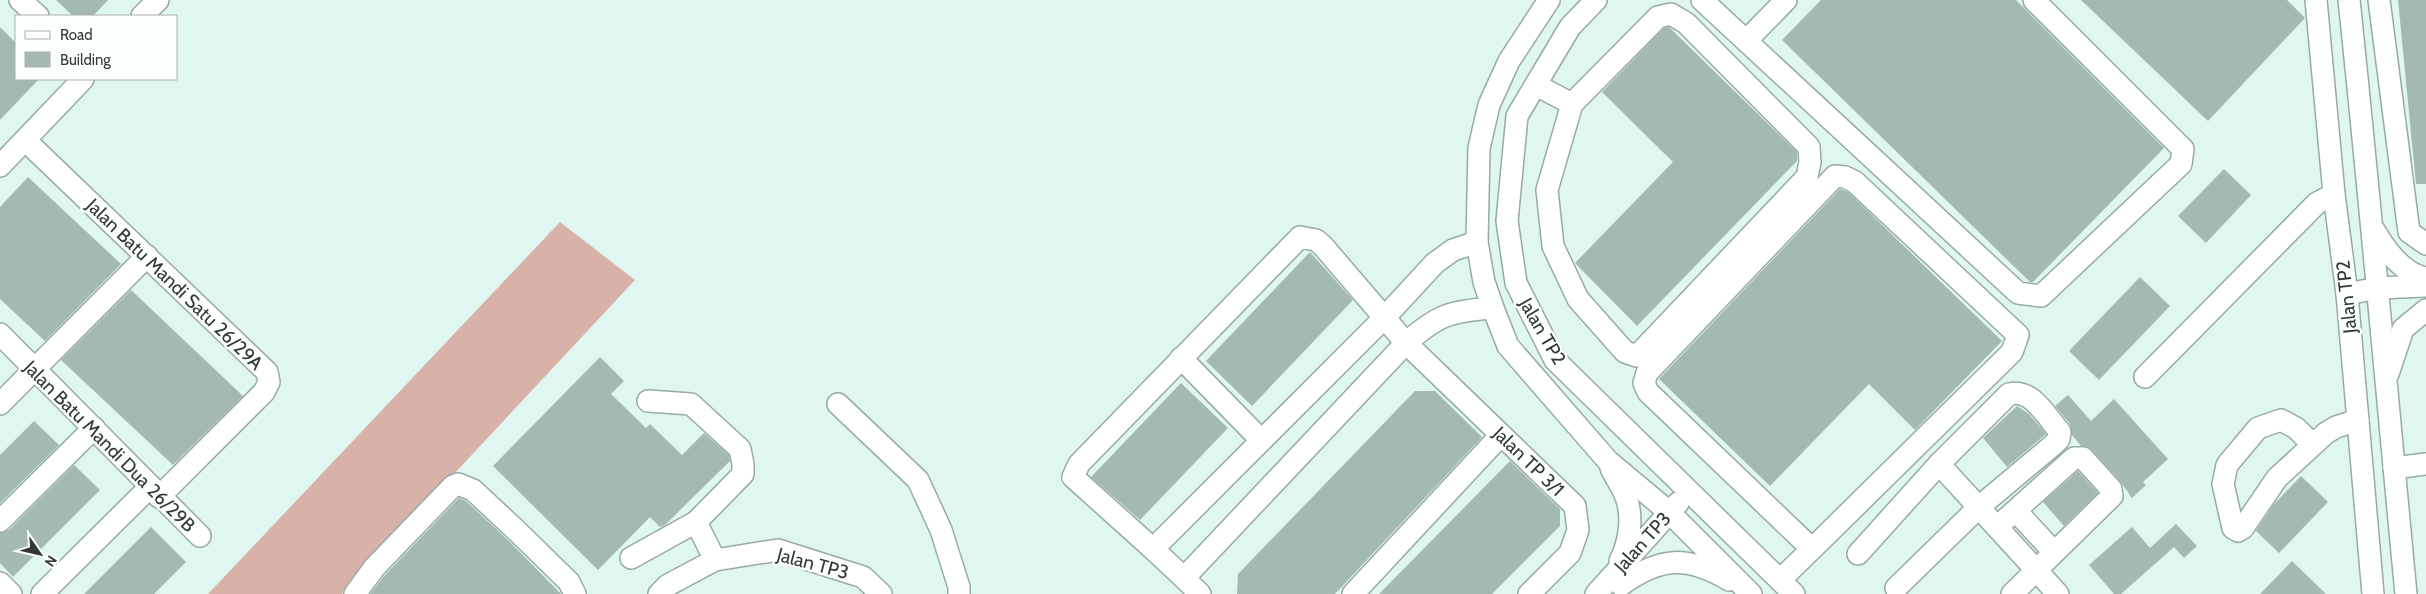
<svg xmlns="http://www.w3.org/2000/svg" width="2426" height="594" font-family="Cabin,sans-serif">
  <rect width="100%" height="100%" fill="#e0f6f0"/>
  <path fill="#d8b2a9" d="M560 222 635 280 342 594H208Z"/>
  <g fill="#a4b9b3">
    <path d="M56 0H108L93 16H73Z"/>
    <path d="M1821 0H2016L2164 148 2033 282H2030L1782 40Z"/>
    <path d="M2081 0H2287L2305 18 2208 121Z"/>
    <path d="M2398 0H2426V184H2416Z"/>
    <path d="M0 27 16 43V79H39L0 120Z"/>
    <path d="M1669 27 1797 152V161L1637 326 1575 263 1673 162 1602 92 1664 28Z"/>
    <path d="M2224 169 2251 195 2206 243 2178 216Z"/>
    <path d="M28 177 121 264 45 341 0 299V207Z"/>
    <path d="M1840 189 1848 192 2002 341 1915 430 1869 384 1770 486 1659 379Z"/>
    <path d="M1310 252 1353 300 1252 406 1206 361Z"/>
    <path d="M2140 277 2170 306 2099 380 2069 351Z"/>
    <path d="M131 290 243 396 173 465 61 360Z"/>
    <path d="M600 357 624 381 611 394 646 428 650 424 682 455 704 433 729 455 730 461 665 525 660 527 650 517 598 570 493 466Z"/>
    <path d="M1181 383 1228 428 1140 520 1091 477Z"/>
    <path d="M1415 391H1435L1482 437 1335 594H1237L1238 574Z"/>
    <path d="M2068 395 2091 421 2114 399 2168 459 2143 482 2146 485 2132 498 2120 481 2092 450 2081 446 2072 435 2070 424 2055 406Z"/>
    <path d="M2017 406 2029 414 2046 434 2007 467 1983 438Z"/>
    <path d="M34 421 59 445 0 503V455Z"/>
    <path d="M1510 461 1560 509V526L1492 594H1379Z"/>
    <path d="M74 465 100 490 13 577 0 563V533L9 530Z"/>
    <path d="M2078 471 2098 493 2064 526 2043 502Z"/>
    <path d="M2301 476 2328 502 2279 553 2256 531 2274 504Z"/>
    <path d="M459 498 466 501 509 541 561 594H370L384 576Z"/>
    <path d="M2176 524 2197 546 2184 558 2174 547 2121 594H2114L2089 565 2132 527 2150 548Z"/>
    <path d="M151 527 186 562 154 594H84Z"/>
    <path d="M2292 561 2326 594H2260Z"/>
  </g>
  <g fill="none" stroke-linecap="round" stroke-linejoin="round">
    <g stroke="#97aba5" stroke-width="24">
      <g id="minor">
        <path d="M20 0 38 16"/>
        <path d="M1549 0 1509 61 1489 105 1479 148 1477 242 1484 282 1493 308 1508 346 1608 461 1669 512 1751 594"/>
        <path d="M1596 0 1570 27 1517 116 1507 221 1516 283 1555 360 1794 594"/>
        <path d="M1702 0 2018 293 2041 296 2181 164 2183 149 2034 0"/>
        <path d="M2316 0 2334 194 2347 294 2373 594"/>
        <path d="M2349 0C2370 198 2387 396 2406 594"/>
        <path d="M2379 0 2409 232 2426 244"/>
        <path d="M1671 14 1686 23 1809 147 1810 162 1807 177 1637 356 1625 352 1578 299 1553 246 1547 190 1572 104 1658 17Z"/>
        <path d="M142 16 158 0"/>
        <path d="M1746 41 1786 0"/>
        <path d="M1536 85 1572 104"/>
        <path d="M26 141 267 372 269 382 264 392 159 497"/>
        <path d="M0 166 83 79"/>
        <path d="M2374 230C2385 249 2403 274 2426 278"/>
        <path d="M1477 242 1453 250 1435 263 1385 317 1153 549 1184 578 1406 343C1438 315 1450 311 1493 308"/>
        <path d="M2347 294 2378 288 2426 286"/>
        <path d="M0 334 200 536"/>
        <path d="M1181 358 1261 440"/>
        <path d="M2388 374 2403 329 2426 310"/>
        <path d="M2145 377 2317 203 2334 194"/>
        <path d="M648 401 691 404 740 449 743 464V474L696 522 715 560"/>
        <path d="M0 404 147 256"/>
        <path d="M838 404 918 480 941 530 959 587V594"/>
        <path d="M2313 445 2296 428 2281 420 2258 428 2227 465 2223 484 2233 528 2238 531 2243 528 2277 478 2326 433 2336 427 2358 420"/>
        <path d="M1611 468C1616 479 1624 489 1627 500 1633 520 1629 543 1620 561"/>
        <path d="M2394 468 2426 464"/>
        <path d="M2016 511 2053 551"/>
        <path d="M0 521 94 428"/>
        <path d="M1997 527 2074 458H2083L2111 489 2112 496 2012 594"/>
        <path d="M1153 549 1073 477 1079 464 1300 237 1316 240 1323 246 1406 343 1575 506 1578 530 1570 553 1529 594"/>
        <path d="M1858 554 1939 464 2058 594"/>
        <path d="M631 558 696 522"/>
        <path d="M1184 578 1200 594"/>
        <path d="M1780 580 1812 549 2012 352 2018 335 1855 182 1845 177 1835 176 1647 373 1644 383 1648 392 1812 549"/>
        <path d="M0 583 11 594"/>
        <path d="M1621 585C1660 557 1687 555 1729 580"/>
        <path d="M1896 588 1979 507 2053 445 2059 439 2060 432C2046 416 2032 388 2009 394L1939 464"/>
        <path d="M42 594 150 487"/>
        <path d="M355 594 374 568 453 486 458 484 473 490 518 532 569 582 575 594"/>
        <path d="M659 594 668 585 715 560 778 550 863 577 881 594"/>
        <path d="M1353 594 1501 435"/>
        <path d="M1596 594 1678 503"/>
      </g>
    </g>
    <use href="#minor" stroke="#fff" stroke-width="21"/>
  </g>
  <g text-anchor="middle" stroke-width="5" stroke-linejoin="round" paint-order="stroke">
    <g font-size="19" fill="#303936" stroke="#fbfffe">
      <text transform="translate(175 284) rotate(44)" y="7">Jalan Batu Mandi Satu 26/29A</text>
      <text transform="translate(2346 297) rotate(-96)" y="7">Jalan TP2</text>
      <text transform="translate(1543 331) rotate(60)" y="7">Jalan TP2</text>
      <text transform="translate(110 446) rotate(45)" y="7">Jalan Batu Mandi Dua 26/29B</text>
      <text transform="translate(1529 461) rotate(44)" y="7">Jalan TP 3/1</text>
      <text transform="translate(1642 542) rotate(-48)" y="7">Jalan TP3</text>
      <text transform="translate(813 563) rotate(15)" y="7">Jalan TP3</text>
    </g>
  </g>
  <rect x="15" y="15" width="162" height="65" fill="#fbfffe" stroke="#aab0ae"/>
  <rect x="25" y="31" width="25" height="8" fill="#ffffff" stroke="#aab0ae"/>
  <text x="60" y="40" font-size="15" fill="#303936">Road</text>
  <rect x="25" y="52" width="25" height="15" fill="#a4b9b3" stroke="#aab0ae"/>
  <text x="60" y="65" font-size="15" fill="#303936">Building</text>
  <g transform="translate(40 554) rotate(124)" stroke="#fbfffe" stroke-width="4" paint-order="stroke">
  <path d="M0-4L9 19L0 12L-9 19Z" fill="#303936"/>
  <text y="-8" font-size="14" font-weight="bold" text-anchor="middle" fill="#303936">N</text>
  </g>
</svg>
